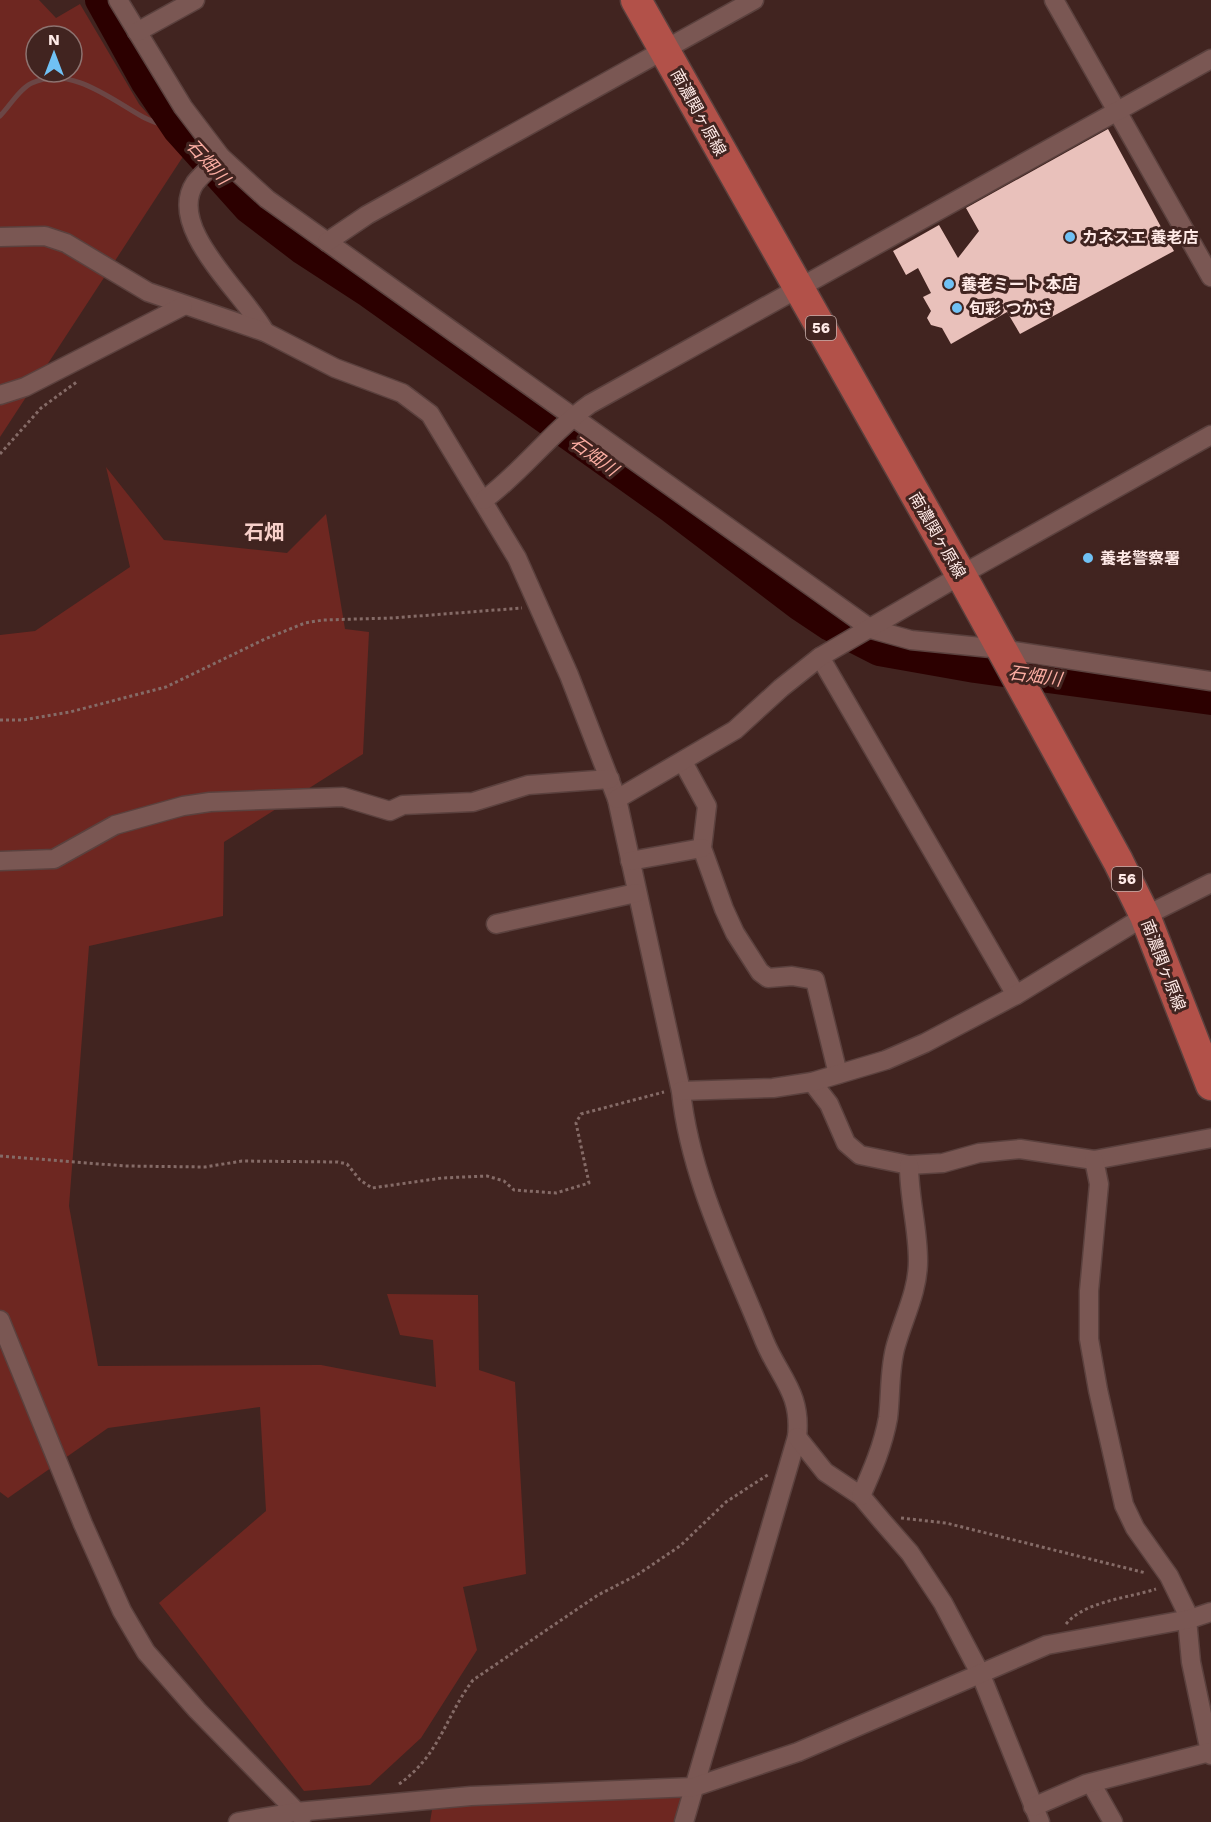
<svg xmlns="http://www.w3.org/2000/svg" width="1211" height="1822" font-family="'Work Sans','Noto Sans JP',sans-serif">
  <rect width="100%" height="100%" fill="#412420"/>
  <g fill="#6e2721" fill-rule="evenodd">
    <path d="M0 0H39L56 18 80 4 139 104 184 155 0 437ZM36 36H72V72H36Z"/>
    <path d="M106 467 164 540 287 553 326 514 345 629 369 632 363 754 224 842 223 916 89 946 69 1206 98 1366 321 1365 436 1387 433 1340 400 1335 387 1294 478 1295 479 1370 515 1382 526 1574 463 1587 477 1650 421 1738 370 1785 304 1791 159 1603 266 1511 260 1407 108 1428 8 1498 0 1492V635L35 631 130 567Z"/>
    <path d="M686 1793 678 1822H430L433 1804Z"/>
  </g>
  <g fill="none" stroke-linecap="round" stroke-linejoin="round">
    <path stroke="#6b4645" stroke-width="5" d="M0 116C9 107 20 88 32 83 71 65 112 100 143 117 154 123 167 126 178 130"/>
    <path stroke="#2c0000" stroke-width="30" d="M100 0 145 81 178 130 248 208 303 250 369 293 671 508 800 606 830 626 879 651 975 668 1211 700"/>
  </g>
  <path fill="#e9c1bb" d="M1108 129 1174 251 1020 334 1007 312 951 344 942 328 931 325 927 318 931 311 923 297 931 293 918 268 906 275 893 251 939 225 958 258 979 231 966 208Z"/>
  <g fill="none" stroke-linecap="round" stroke-linejoin="round">
    <g stroke="#5b413e" stroke-width="21">
      <g id="street">
        <path d="M118 0 183 107 221 157 267 199 871 629 911 640 1001 649 1211 681"/>
        <path d="M1054 0 1211 277"/>
        <path d="M137 32 195 0"/>
        <path d="M221 157C213 165 202 174 195 183 165 228 246 295 265 332"/>
        <path d="M0 237 45 236 66 243 148 292 265 332 335 368 402 393 430 414 517 558 569 675 617 799 681 1091C690 1178 732 1260 764 1340 779 1377 802 1393 797 1437L684 1822"/>
        <path d="M327 242 367 215 754 0"/>
        <path d="M0 395 25 387 183 306"/>
        <path d="M484 500C522 472 551 432 590 404L1211 59"/>
        <path d="M820 657 1016 995"/>
        <path d="M683 762 707 806 702 848 724 909 735 933 760 972 768 978 792 976 815 980 838 1074"/>
        <path d="M617 799 735 730 781 688 820 657 961 575 1211 435"/>
        <path d="M0 861 54 859 115 825 183 806 210 802 343 797 390 811 403 805 473 802 528 785 610 779"/>
        <path d="M630 861 702 848"/>
        <path d="M496 924 636 893"/>
        <path d="M812 1082 829 1104 846 1143 860 1155 909 1165 943 1163 979 1153 1020 1149 1094 1160 1211 1138"/>
        <path d="M681 1091 773 1088 812 1082 886 1060 925 1043 1016 995 1145 916 1211 883"/>
        <path d="M1094 1160 1099 1184 1089 1291V1339L1098 1390 1124 1505 1135 1528 1169 1576 1190 1619"/>
        <path d="M0 1320 83 1524 122 1611 146 1652 197 1710 302 1817"/>
        <path d="M797 1437 825 1472 861 1496 882 1521 910 1553 943 1603 981 1675 1040 1822"/>
        <path d="M861 1496C872 1471 883 1446 888 1418 891 1395 889 1368 896 1345 904 1317 918 1291 918 1261 918 1227 909 1199 909 1165"/>
        <path d="M1187 1619 1191 1662 1210 1752"/>
        <path d="M1091 1783 1113 1822"/>
        <path d="M1033 1807 1086 1784 1210 1752 1211 1755"/>
        <path d="M238 1822 296 1812 471 1796 694 1787 798 1752 1047 1645 1190 1619 1211 1612"/>
      </g>
    </g>
    <g stroke="#5b413e" stroke-width="33">
      <path id="primary" d="M636 0 961 575 1118 861 1145 916 1211 1085"/>
    </g>
    <g stroke="#856b67" stroke-width="3" stroke-dasharray="3 3" stroke-linecap="butt">
      <path d="M0 454 41 408 78 381"/>
      <path d="M0 720H23L70 712 166 687 265 639 305 623 323 620 392 618 522 608"/>
      <path d="M0 1156 125 1166 205 1167 242 1161 338 1162 347 1164 360 1180 372 1188 442 1178 487 1176 504 1181 514 1190 556 1193 589 1183 576 1123 581 1114 664 1092"/>
      <path d="M901 1518 946 1523 1146 1573"/>
      <path d="M1066 1624C1085 1601 1129 1598 1156 1589"/>
      <path d="M399 1784C440 1755 445 1717 473 1680L598 1595 637 1575 680 1546 726 1502 769 1474"/>
    </g>
    <use href="#street" stroke="#7a5753" stroke-width="18"/>
    <use href="#primary" stroke="#b25149" stroke-width="30"/>
  </g>
  <g fill="#70c1f4" stroke="#412420" stroke-width="2">
    <circle cx="1070" cy="237" r="6"/>
    <circle cx="949" cy="284" r="6"/>
    <circle cx="957" cy="308" r="6"/>
    <circle cx="1088" cy="558" r="6"/>
  </g>
  <g text-anchor="middle" stroke-width="6" stroke-linejoin="round" paint-order="stroke">
    <g fill="#412420" stroke="#c6afab" stroke-width="1.5">
      <rect x="806" y="316" width="30" height="24" rx="4.5"/>
      <rect x="1112" y="867" width="30" height="24" rx="4.5"/>
    </g>
    <g font-size="15" font-weight="bold" fill="#ffeae7">
      <text x="821" y="333">56</text>
      <text x="1127" y="884">56</text>
    </g>
    <g font-size="16" fill="#ffeae7" stroke="#412420">
      <text transform="translate(699 112) rotate(61)" y="6">南濃関ヶ原線</text>
      <text transform="translate(938 535) rotate(60)" y="6">南濃関ヶ原線</text>
      <text transform="translate(1164 965) rotate(69)" y="6">南濃関ヶ原線</text>
    </g>
    <g font-size="16" font-weight="bold" fill="#ffeae7" stroke="#412420" text-anchor="start">
      <text x="1082" y="243">カネスエ 養老店</text>
      <text x="961" y="290">養老ミート 本店</text>
      <text x="969" y="314">旬彩 つかさ</text>
      <text x="1100" y="564">養老警察署</text>
    </g>
    <g font-size="18" font-style="italic" fill="#fbada2" stroke="#412420">
      <text transform="translate(208 162) rotate(48)" y="6">石畑川</text>
      <text transform="translate(594 456) rotate(36)" y="6">石畑川</text>
      <text transform="translate(1035 676) rotate(8)" y="6">石畑川</text>
    </g>
    <g font-size="20" font-weight="bold" fill="#f8d0ca" stroke="#412420">
      <text x="264" y="539">石畑</text>
    </g>
  </g>
  <g transform="translate(54 54)"><circle r="28" fill="#412420" stroke="#8d7370" stroke-width="1.5"/>
  <path d="M0-4.5L10 22L0 15L-10 22Z" fill="#70c1f4"/>
  <text y="-9" font-size="16" font-weight="bold" text-anchor="middle" fill="#ffeae7">N</text>
  </g>
</svg>
